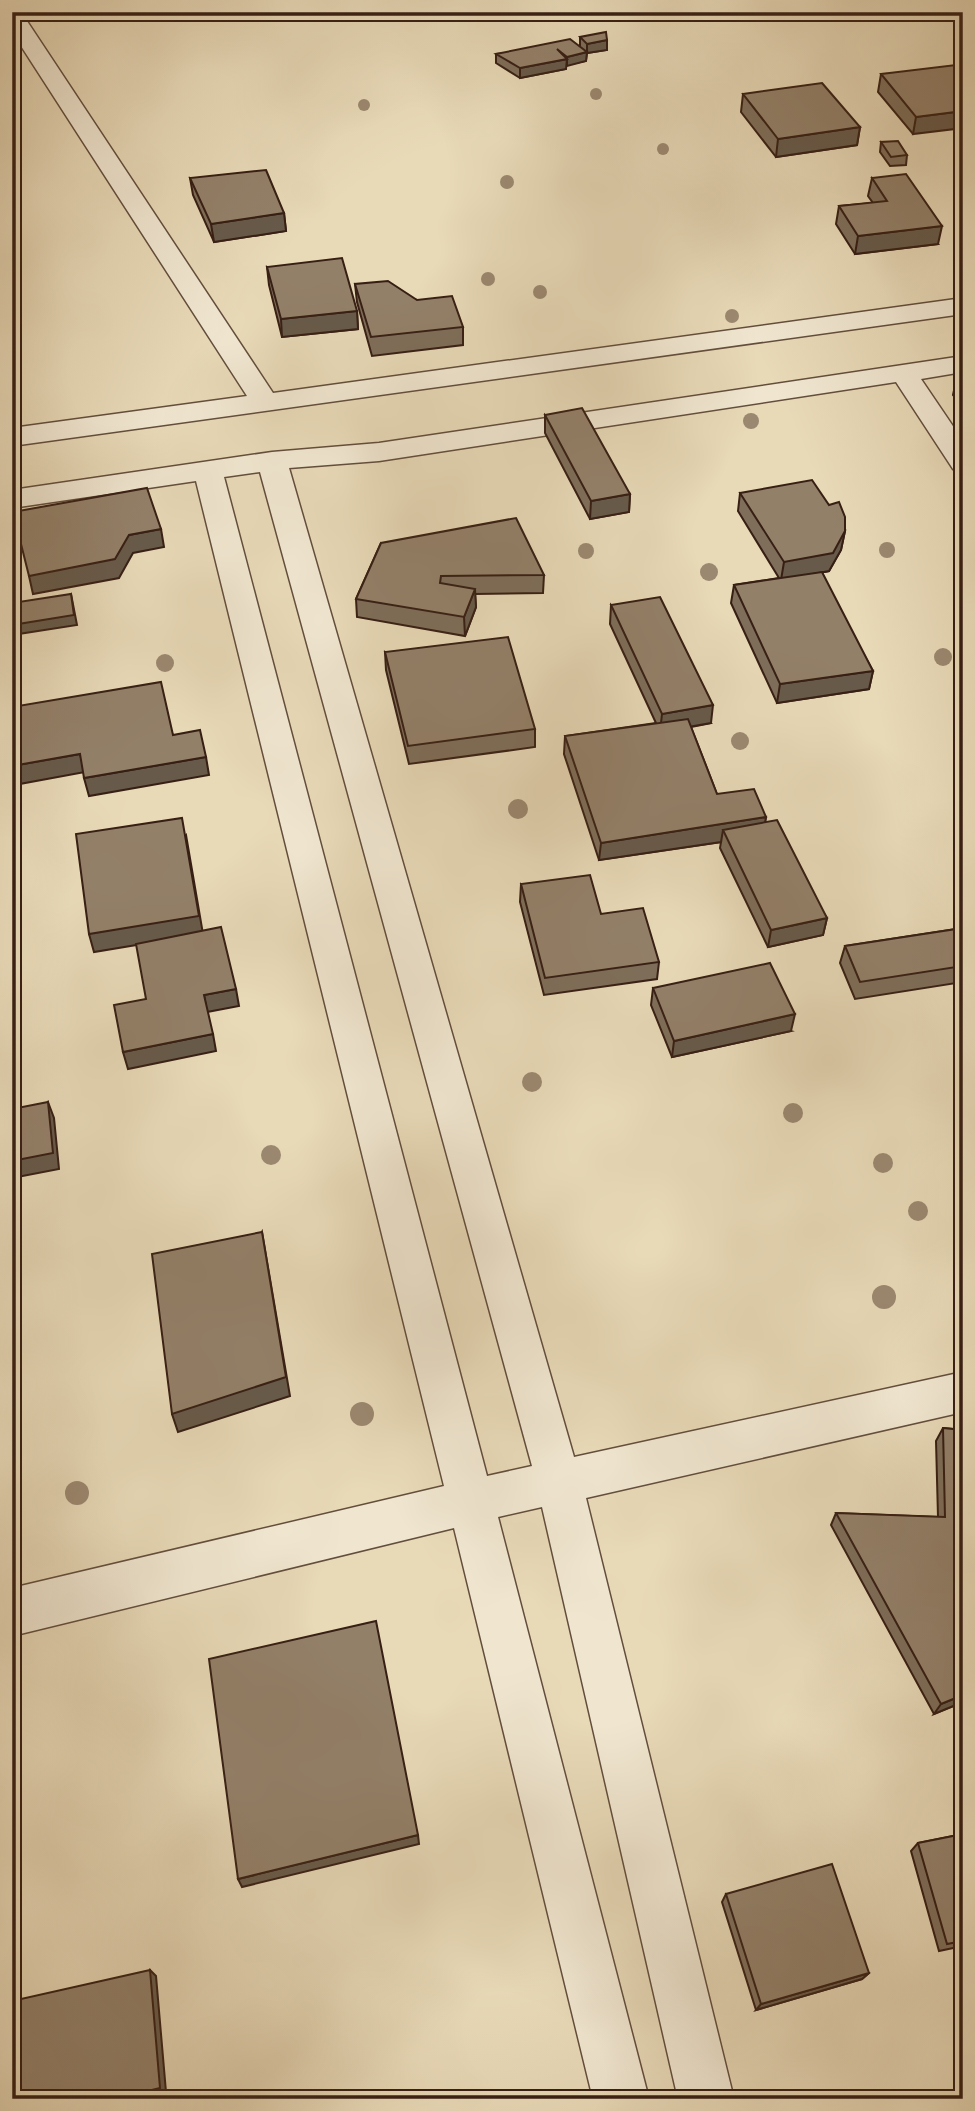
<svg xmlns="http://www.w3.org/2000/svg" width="975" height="2111" font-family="Vollkorn,serif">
  <rect width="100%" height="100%" fill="#e8d9b7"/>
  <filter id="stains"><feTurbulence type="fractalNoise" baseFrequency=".00286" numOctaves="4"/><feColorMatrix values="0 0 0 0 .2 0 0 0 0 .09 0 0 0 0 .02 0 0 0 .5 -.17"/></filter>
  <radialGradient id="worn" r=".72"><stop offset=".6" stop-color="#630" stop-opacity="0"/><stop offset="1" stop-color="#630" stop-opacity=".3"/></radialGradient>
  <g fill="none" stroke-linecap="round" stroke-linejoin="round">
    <g stroke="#634e3d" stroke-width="3">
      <g id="minor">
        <path d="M12 12H21L23 15 273 393 963 298V314L12 446V428L247 396 12 32Z"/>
        <path d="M963 356V372L921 379 963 441V472L953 469 896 382 379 461 289 468 574 1457 963 1372V1412L586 1498 734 2099H678L542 1507 498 1517 649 2099H593L454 1528 12 1636V1588L444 1486 196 481 12 508V490L272 452 379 443ZM260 472 532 1466 487 1476 224 477Z"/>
      </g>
    </g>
    <use href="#minor" fill="#f0e6d0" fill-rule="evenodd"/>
  </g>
  <g fill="#9b8870">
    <circle cx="596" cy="94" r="6"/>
    <circle cx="364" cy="105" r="6"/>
    <circle cx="663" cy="149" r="6"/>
    <circle cx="507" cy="182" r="7"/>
    <circle cx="488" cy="279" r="7"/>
    <circle cx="540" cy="292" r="7"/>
    <circle cx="732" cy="316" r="7"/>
    <circle cx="751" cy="421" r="8"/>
    <circle cx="887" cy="550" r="8"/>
    <circle cx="586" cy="551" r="8"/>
    <circle cx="709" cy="572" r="9"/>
    <circle cx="943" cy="657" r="9"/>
    <circle cx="165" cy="663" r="9"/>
    <circle cx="740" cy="741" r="9"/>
    <circle cx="518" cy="809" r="10"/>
    <circle cx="532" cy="1082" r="10"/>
    <circle cx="793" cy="1113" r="10"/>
    <circle cx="271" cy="1155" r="10"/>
    <circle cx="883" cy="1163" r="10"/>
    <circle cx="918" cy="1211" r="10"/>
    <circle cx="884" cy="1297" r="12"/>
    <circle cx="362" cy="1414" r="12"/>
    <circle cx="77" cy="1493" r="12"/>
  </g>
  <g fill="#7e6e5a" stroke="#371f14" stroke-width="2">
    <path d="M595 12H627L601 18Z"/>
    <path d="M580 37 607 40V50L587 53 586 61 566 65V69L520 78 496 63V54L580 46Z"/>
    <path d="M963 72 913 134 878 92 881 74Z"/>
    <path d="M743 94 860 127 857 145 776 157 741 112Z"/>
    <path d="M881 142 907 155 906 165 890 166 880 152Z"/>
    <path d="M963 176V199L959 193Z"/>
    <path d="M190 178 284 213 286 231 214 242 193 195Z"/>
    <path d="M872 178 938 244 855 254 836 224 839 206 873 203 868 196Z"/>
    <path d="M267 267 357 311 358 329 282 337 269 285Z"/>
    <path d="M355 284 417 300 463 327V345L372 356 357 302Z"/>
    <path d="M963 375V407L953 395 957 376Z"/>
    <path d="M545 415 630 494 629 512 590 519 545 433Z"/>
    <path d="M740 493 845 531 841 550 829 571 819 573 873 671 869 689 777 703 731 603 734 585 779 578 738 511Z"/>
    <path d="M381 543 544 575 543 593 475 594 476 607 465 636 357 617 356 599Z"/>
    <path d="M611 605 711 723 691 727 717 794 766 817 765 822 827 918 823 935 768 947 720 848 721 842 599 860 564 754 565 736 656 723 610 624Z"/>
    <path d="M385 652 535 729V747L409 764 386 670Z"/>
    <path d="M521 884 601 914 659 962 657 979 544 995 520 902Z"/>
    <path d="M963 928V982L855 999 840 963 845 946Z"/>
    <path d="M653 988 791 1031 672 1057 651 1005Z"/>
    <path d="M943 1428 963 1430V1702L934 1714 831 1525 836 1513 938 1517 936 1441Z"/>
    <path d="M963 1834V1946L939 1951 911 1851 918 1843Z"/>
    <path d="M726 1894 869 1973 862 1979 756 2010 722 1902Z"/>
  </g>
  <g fill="#675a4a" stroke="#371f14" stroke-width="2">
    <path d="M602 12H627L601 18Z"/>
    <path d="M607 40V50L587 53V44Z"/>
    <path d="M587 52 586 61 567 66V57Z"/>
    <path d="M567 59 566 69 520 78V68Z"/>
    <path d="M963 111V128L913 134 916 117Z"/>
    <path d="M860 127 857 145 776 157 778 139Z"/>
    <path d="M284 213 286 231 214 242 211 224Z"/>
    <path d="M942 226 938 244 855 254 858 236Z"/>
    <path d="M357 311 358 329 282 337 281 319Z"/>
    <path d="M630 494 629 512 590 519 591 501Z"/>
    <path d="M161 529 164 547 133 553 119 578 33 594 29 576 129 535Z"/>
    <path d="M845 531 841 550 829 571 781 580 784 562Z"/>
    <path d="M475 589 476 607 465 636 464 617Z"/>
    <path d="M71 594 77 625 12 635V625Z"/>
    <path d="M873 671 869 689 777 703 780 684Z"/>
    <path d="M713 705 711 723 660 732 662 714Z"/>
    <path d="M80 754 85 772 14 785 12 780V766Z"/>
    <path d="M206 757 209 775 89 796 84 778Z"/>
    <path d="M766 817 763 835 723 830 721 842 599 860 601 843Z"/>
    <path d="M186 835 203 934 94 952 89 934Z"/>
    <path d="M827 918 823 935 768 947 771 930Z"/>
    <path d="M236 989 239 1006 207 1012 204 995Z"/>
    <path d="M795 1014 791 1031 672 1057 674 1041Z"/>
    <path d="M213 1034 216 1051 128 1069 123 1052Z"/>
    <path d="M48 1102 54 1118 59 1169 12 1178V1161Z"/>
    <path d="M262 1232 290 1396 178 1432 172 1414Z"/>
    <path d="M963 1695V1702L934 1714 941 1704Z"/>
    <path d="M418 1835 419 1844 242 1887 238 1879Z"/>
    <path d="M150 1970 156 1976 166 2092 139 2099H115Z"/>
    <path d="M869 1973 862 1979 756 2010 761 2004Z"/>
  </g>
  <g fill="#938069" stroke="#371f14" stroke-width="2">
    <path d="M606 32 607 40 587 44 580 37Z"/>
    <path d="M570 39 587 52 567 57 557 49 567 59 520 68 496 54Z"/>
    <path d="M956 65 963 72V111L916 117 881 74Z"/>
    <path d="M822 83 860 127 778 139 743 94Z"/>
    <path d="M898 141 907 155 891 157 881 142Z"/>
    <path d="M266 170 284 213 211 224 190 178Z"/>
    <path d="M906 174 942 226 858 236 839 206 887 201 872 178Z"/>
    <path d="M342 258 357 311 281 319 267 267Z"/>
    <path d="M388 281 417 300 452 296 463 327 371 337 355 284Z"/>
    <path d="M963 375V383L957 376Z"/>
    <path d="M582 408 630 494 591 501 545 415Z"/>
    <path d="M812 480 829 505 839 502 845 517V531L833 553 784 562 740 493Z"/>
    <path d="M147 488 161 529 129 535 115 559 29 576 13 512Z"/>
    <path d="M516 518 544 575 441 576 440 583 475 589 464 617 356 599 381 543Z"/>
    <path d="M822 572 873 671 780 684 734 585Z"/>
    <path d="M71 594 74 615 12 625V603Z"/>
    <path d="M660 597 713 705 662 714 611 605Z"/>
    <path d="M508 637 535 729 408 746 385 652Z"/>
    <path d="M161 682 173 735 200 730 206 757 84 778 80 754 12 766V707Z"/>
    <path d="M688 719 717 794 754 789 766 817 601 843 565 736Z"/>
    <path d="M182 818 199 916 89 934 76 834Z"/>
    <path d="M777 820 827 918 771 930 723 830Z"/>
    <path d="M590 875 601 914 643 908 659 962 545 978 521 884Z"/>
    <path d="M221 927 236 989 204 995 213 1034 123 1052 114 1005 146 999 136 944Z"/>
    <path d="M963 928V966L860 982 845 946Z"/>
    <path d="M770 963 795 1014 674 1041 653 988Z"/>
    <path d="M48 1102 53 1153 12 1161V1109Z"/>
    <path d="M262 1232 286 1377 172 1414 152 1254Z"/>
    <path d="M943 1428 963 1430V1695L941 1704 836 1513 945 1517Z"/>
    <path d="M376 1621 418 1835 238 1879 209 1659Z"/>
    <path d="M963 1834V1941L947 1944 918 1843Z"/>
    <path d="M832 1864 869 1973 761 2004 726 1894Z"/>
    <path d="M150 1970 160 2088 115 2099H12V2001Z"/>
  </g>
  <rect width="975" height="2111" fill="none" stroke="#e8d9b7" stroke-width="42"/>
  <rect x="14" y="14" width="947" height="2083" fill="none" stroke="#371f14" stroke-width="3.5"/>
  <rect x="21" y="21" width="933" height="2069" fill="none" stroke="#371f14" stroke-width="2"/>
  <rect width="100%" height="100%" filter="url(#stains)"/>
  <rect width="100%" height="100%" fill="url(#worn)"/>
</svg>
